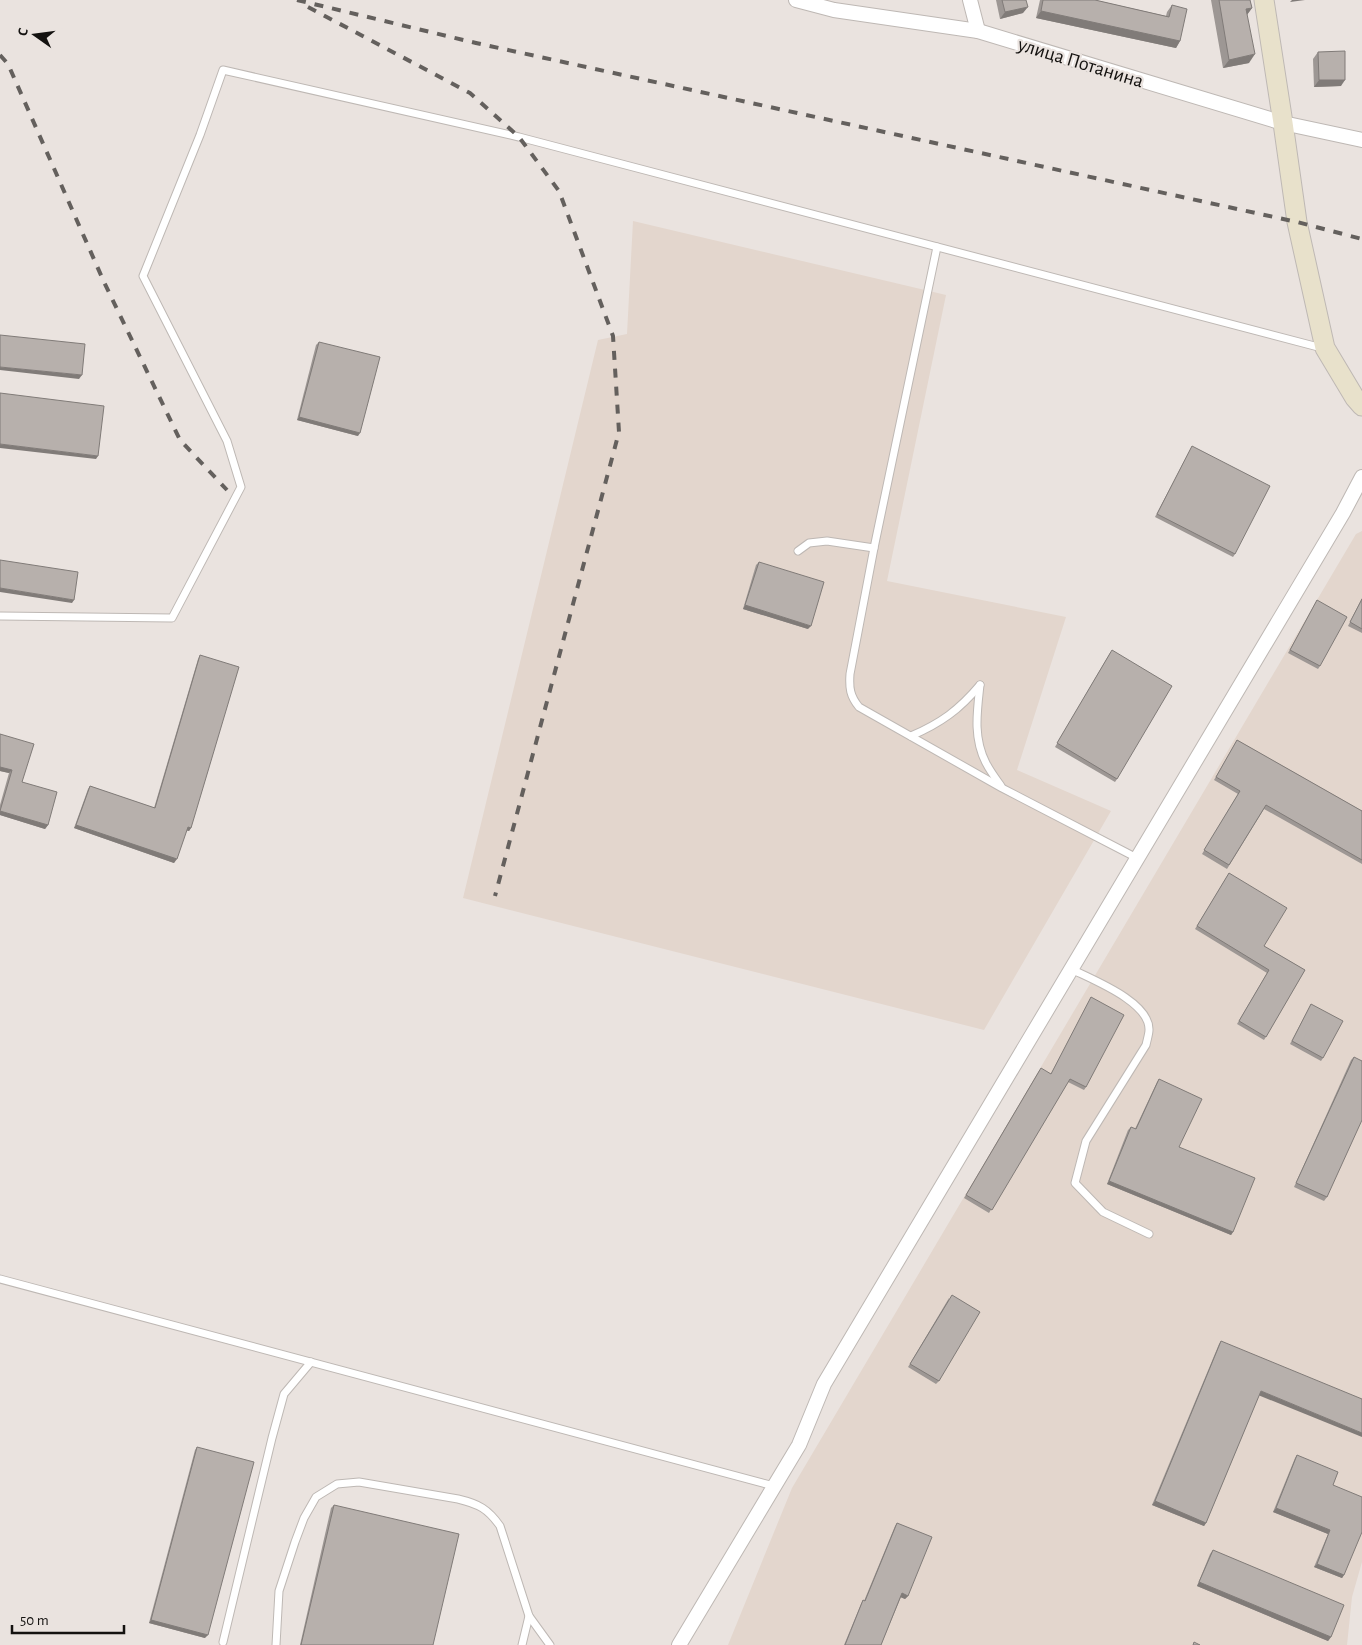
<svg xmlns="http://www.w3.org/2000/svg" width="1362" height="1645" font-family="'Alegreya Sans',sans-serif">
  <rect width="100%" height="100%" fill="#eae3df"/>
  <g fill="#e3d6cd">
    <path d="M633 221 946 295 887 581 1066 617 1017 770 1111 811 984 1030 463 898 598 340 627 334Z"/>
    <path d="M1362 531V1562L1352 1597 1347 1645H728L792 1488 1356 534Z"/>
  </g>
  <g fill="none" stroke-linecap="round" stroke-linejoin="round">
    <g stroke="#beb8b4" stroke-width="9">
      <g id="lane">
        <path d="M937 247 874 548 850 674C849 688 850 696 859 707L1002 788 1137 858"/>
        <path d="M798 551 809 543 827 541 874 548"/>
        <path d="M0 616 172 618 241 487 227 441 143 276 200 135 223 70 519 137 1322 348"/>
        <path d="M980 685C977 712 973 738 986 763 990 771 996 779 1001 786"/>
        <path d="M911 736C941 723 959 710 980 685"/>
        <path d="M1071 969C1093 980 1150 1002 1149 1030 1149 1034 1147 1040 1146 1045L1086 1141 1075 1183 1103 1212 1149 1234"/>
        <path d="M0 1279 774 1486"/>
        <path d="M223 1642 272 1438 284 1394 311 1362"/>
        <path d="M276 1645 279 1591 295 1542 304 1518 316 1497 337 1484 359 1482 458 1499C479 1504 488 1509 500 1526L529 1616 550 1645"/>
        <path d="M522 1645 529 1616"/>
      </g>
    </g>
    <g stroke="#beb8b4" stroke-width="16">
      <g id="street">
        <path d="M796 0 834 10 978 31 1283 123 1362 140"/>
        <path d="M970 0 978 31"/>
        <path d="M679 1645 799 1445 824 1384 1343 513 1362 477"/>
      </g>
    </g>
    <g stroke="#beb8b4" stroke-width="21">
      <path id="secondary" d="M1264 0 1283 123 1297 222 1325 348 1355 398 1362 406"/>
    </g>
    <use href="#lane" stroke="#fff" stroke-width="7"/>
    <use href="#street" stroke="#fff" stroke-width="14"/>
    <use href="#secondary" stroke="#e8e1cb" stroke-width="19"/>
    <g stroke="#64605d" stroke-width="4" stroke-dasharray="9 9" stroke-linecap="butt">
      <path d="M297 0 476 43 1297 222 1362 239"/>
      <path d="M308 7 470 93 519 137 559 191 613 336 619 432 495 896"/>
      <path d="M0 55 8 64 104 282 180 440 227 490"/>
    </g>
  </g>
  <g fill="#9d9794">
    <path d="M996 0H1026L1023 13 1000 19Z"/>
    <path d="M1040 0H1095L1166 16 1167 12 1172 5 1180 41 1176 48 1036 18Z"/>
    <path d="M1211 0H1250L1252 8 1247 15 1249 63 1223 68Z"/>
    <path d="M1318 52 1341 86 1314 87 1313 59Z"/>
    <path d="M319 342 358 436 297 420 316 345Z"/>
    <path d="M1192 446 1235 554 1233 557 1155 517Z"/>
    <path d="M759 562 808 629 743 609 756 565Z"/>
    <path d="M1362 598V633L1348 626Z"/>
    <path d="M1317 600 1320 666 1318 669 1288 653Z"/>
    <path d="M1110 653 1117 779 1115 782 1055 747Z"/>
    <path d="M200 655 191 828 189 831 186 830 174 863 74 828 88 789 90 786 154 808 198 659Z"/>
    <path d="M0 734 22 782 48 825 45 829 0 815V805L9 773 0 771Z"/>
    <path d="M1237 740 1362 811V864L1264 809 1227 869 1202 854 1238 794 1214 780Z"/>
    <path d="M1229 873 1264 946 1305 970 1264 1040 1237 1024 1267 973 1195 929Z"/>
    <path d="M1091 997 1086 1087 1084 1090 1068 1082 989 1213 964 1198 1039 1071 1051 1074Z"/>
    <path d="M1311 1004 1323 1058 1321 1061 1290 1044Z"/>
    <path d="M1354 1057 1327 1197 1324 1201 1294 1187 1351 1060Z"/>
    <path d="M1159 1079 1179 1147 1233 1232 1231 1235 1107 1184 1128 1130 1131 1127 1135 1129 1157 1082Z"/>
    <path d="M949 1298 939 1381 936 1384 908 1367Z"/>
    <path d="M1221 1341 1259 1395 1206 1523 1204 1526 1152 1505 1219 1344Z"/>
    <path d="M197 1447 205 1638 149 1623 195 1450Z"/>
    <path d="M1297 1455 1333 1485 1344 1575 1342 1578 1314 1567 1328 1534 1273 1512 1295 1458Z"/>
    <path d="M334 1505 433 1645H300L331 1508Z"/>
    <path d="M897 1523 908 1596 905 1599 901 1597 881 1645H844L861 1604 863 1600 864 1601 895 1526Z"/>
    <path d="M1213 1550 1331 1637 1328 1641 1197 1586 1210 1554Z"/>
  </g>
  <g fill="#807b78">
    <path d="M1292 0H1305L1290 2Z"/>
    <path d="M1028 7 1023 13 1000 19 1005 12Z"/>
    <path d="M1252 8 1246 16V9Z"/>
    <path d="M1041 11 1180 41 1176 48 1036 18Z"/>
    <path d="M1255 54 1249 63 1223 68 1229 60Z"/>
    <path d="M1319 80H1345L1341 86 1314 87Z"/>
    <path d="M0 367 82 375 79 379 0 370Z"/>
    <path d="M299 417 360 433 358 436 297 420Z"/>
    <path d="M0 444 98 456 96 459 0 448Z"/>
    <path d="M0 588 74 600 72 603 0 592Z"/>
    <path d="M745 605 811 626 808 629 743 609Z"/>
    <path d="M0 767 12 770 9 773 0 771Z"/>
    <path d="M0 811 48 825 45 829 0 815Z"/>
    <path d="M76 825 177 859 174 863 74 828Z"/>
    <path d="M188 827 191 828 189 831 185 830Z"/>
    <path d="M1109 1181 1233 1232 1231 1235 1107 1184Z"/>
    <path d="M1261 1391 1362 1433V1437L1258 1395Z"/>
    <path d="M1155 1501 1206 1523 1204 1526 1152 1505Z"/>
    <path d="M1276 1508 1330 1530 1328 1534 1273 1512Z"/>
    <path d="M1317 1564 1344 1575 1342 1578 1314 1567Z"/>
    <path d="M1199 1582 1331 1637 1328 1641 1197 1586Z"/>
    <path d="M902 1593 908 1596 905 1599 900 1597Z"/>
    <path d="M151 1620 208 1635 205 1638 149 1623Z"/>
  </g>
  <g fill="#b7b0ac" stroke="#807b78">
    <path d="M1002 0H1026L1028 7 1005 12Z"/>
    <path d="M1043 0H1095L1169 17 1172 5 1187 9 1180 41 1041 11Z"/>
    <path d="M1219 0H1250L1252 8 1246 9 1255 54 1229 60Z"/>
    <path d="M1345 51V80H1319L1318 52Z"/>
    <path d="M0 335 85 344 82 375 0 367Z"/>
    <path d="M319 342 380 357 360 433 299 417Z"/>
    <path d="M0 393 104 406 98 456 0 444Z"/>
    <path d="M1192 446 1270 486 1235 554 1157 514Z"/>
    <path d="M0 560 78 572 74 600 0 588Z"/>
    <path d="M759 562 824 582 811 626 745 605Z"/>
    <path d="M1362 599V629L1350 622Z"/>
    <path d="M1317 600 1347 617 1320 666 1290 650Z"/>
    <path d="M1112 650 1172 686 1117 779 1057 743Z"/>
    <path d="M200 655 239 667 191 828 188 827 177 859 76 825 90 786 155 808Z"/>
    <path d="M0 734 34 744 22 782 57 792 48 825 0 811 12 770 0 767Z"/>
    <path d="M1237 740 1362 811V860L1266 805 1229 865 1204 850 1240 791 1216 777Z"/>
    <path d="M1229 873 1287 908 1264 946 1305 970 1266 1037 1239 1021 1269 970 1197 926Z"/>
    <path d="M1091 997 1124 1015 1086 1087 1070 1079 992 1210 966 1195 1041 1068 1051 1074Z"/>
    <path d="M1311 1004 1343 1021 1323 1058 1292 1041Z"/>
    <path d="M1354 1057 1362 1061V1120L1327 1197 1296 1183Z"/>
    <path d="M1159 1079 1202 1099 1179 1147 1255 1178 1233 1232 1109 1181 1131 1127 1136 1129Z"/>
    <path d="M952 1295 980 1312 939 1381 910 1364Z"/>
    <path d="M1221 1341 1362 1399V1433L1261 1391 1206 1523 1155 1501Z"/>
    <path d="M197 1447 254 1462 208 1635 151 1620Z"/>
    <path d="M1297 1455 1338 1472 1333 1485 1362 1497V1532L1344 1575 1317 1564 1330 1530 1276 1508Z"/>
    <path d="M334 1505 459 1534 433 1645H301Z"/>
    <path d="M897 1523 932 1537 908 1596 902 1593 881 1645H845L863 1600 865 1601Z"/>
    <path d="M1213 1550 1344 1605 1331 1637 1199 1582Z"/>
    <path d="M1194 1642 1200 1645H1193Z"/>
  </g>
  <g text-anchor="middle" stroke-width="4.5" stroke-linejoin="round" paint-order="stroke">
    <g font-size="20" fill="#141210" stroke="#eae3df">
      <text transform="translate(1081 62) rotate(17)" y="7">улица Потанина</text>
    </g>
  </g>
  <g transform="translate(35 35) rotate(284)" stroke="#eae3df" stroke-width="4" paint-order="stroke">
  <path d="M0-4L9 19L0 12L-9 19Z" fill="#141210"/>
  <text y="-8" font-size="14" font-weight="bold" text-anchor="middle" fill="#141210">С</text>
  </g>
  <path d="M12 1625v8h112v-8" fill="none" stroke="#141210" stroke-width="2.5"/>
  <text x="20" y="1625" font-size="15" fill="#141210" stroke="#eae3df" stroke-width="4" paint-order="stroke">50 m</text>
</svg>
